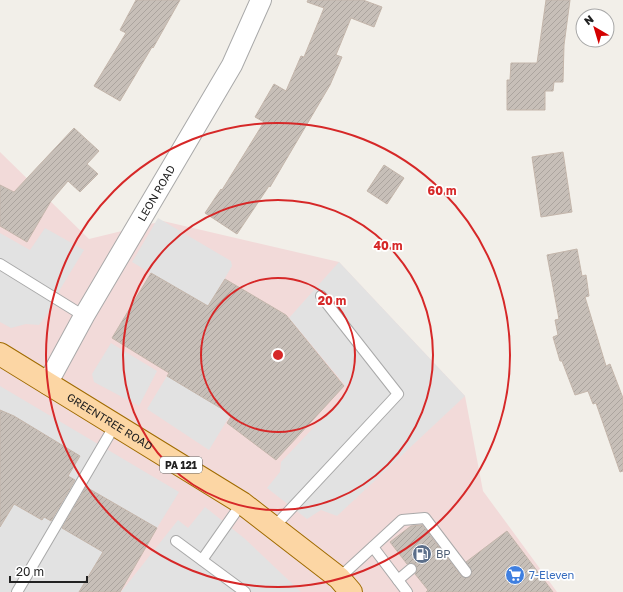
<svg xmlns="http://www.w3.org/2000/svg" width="623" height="592" font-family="'Golos Text',sans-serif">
  <defs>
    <pattern id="building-hatch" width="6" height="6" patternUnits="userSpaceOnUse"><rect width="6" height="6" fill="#c7bfb8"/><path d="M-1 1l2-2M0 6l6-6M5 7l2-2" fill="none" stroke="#aba49e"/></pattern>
  </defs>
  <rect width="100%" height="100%" fill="#f2efe9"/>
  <path fill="#f2dad9" d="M0 152 89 239 163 221 339 262 465 396 483 491 557 592H0Z"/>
  <g fill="#e2e2e2">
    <path d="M158 218 231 261 232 266 208 307 132 262Z"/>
    <path d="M45 228 84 250 56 296 54 305 39 325 26 324 11 328 0 322V233L30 250Z"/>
    <path d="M339 262 465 396 337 516 321 510 307 519 267 488 280 472 281 462 349 390 289 318 209 450 147 409 167 376 208 400 266 303 289 318Z"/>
    <path d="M111 343 157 371 139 406 94 382 92 374Z"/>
    <path d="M0 386 179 492 157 528 96 493 103 552 79 592H0V527L14 504 42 520 80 456 14 416 0 412 1 410H0Z"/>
    <path d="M205 507 244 538 301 592H121L178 520 188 528Z"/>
  </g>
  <g fill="url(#building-hatch)" stroke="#c4b6ab">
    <path d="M136 0H180L153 48 152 47 120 101 94 86 126 33 120 30Z"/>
    <path d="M308 0H363L382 7 374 27 351 18 336 55 342 57 330 85 270 187 269 186 237 234 205 213 221 189 222 190 264 122 255 117 274 84 286 91 301 56 304 57 324 8 307 2Z"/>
    <path d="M546 0H570L564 45 563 82H554L553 91H545V110H507V80H510L511 63H537Z"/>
    <path d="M74 128 99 151 87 164 98 174 80 192 68 181 51 201 27 242 0 226V185L14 192Z"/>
    <path d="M563 152 572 212 541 217 532 157Z"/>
    <path d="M384 165 404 178 387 204 367 191Z"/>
    <path d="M577 249 582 276 586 275 589 296 585 297 606 366 610 364 623 398V471L620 472 596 403 593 404 588 391 575 395 562 361H560L553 337 558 335 555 320 559 319 547 255Z"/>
    <path d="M151 273 208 306 225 279 286 315 344 386 276 460 227 423 232 415 167 376 169 373 112 338Z"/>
    <path d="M0 410 14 416 80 456 68 476 75 480 51 521 44 517 42 520 14 504 0 527Z"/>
    <path d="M86 487 157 528 120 592H79L103 552 62 528Z"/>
    <path d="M422 525 461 576 466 578 470 577 472 572 466 562 507 531 553 592H426L428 590 415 574 417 571 416 565 413 563 407 564 390 542 411 526Z"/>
  </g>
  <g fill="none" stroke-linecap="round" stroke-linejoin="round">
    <g stroke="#a9a9a9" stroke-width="12">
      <g id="lane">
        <path d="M0 264 84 316"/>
        <path d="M274 527 398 394 321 296"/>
        <path d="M176 541 245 592"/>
        <path d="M373 547 407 592"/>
        <path d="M202 560 242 503"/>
        <path d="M339 578 402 520 425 518 466 572"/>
        <path d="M398 580 411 569"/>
        <path d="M17 592 115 425"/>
      </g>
    </g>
    <g stroke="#a9a9a9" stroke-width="22">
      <g id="street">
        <path id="s1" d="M47 384 84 316 232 65 261 0"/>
      </g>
    </g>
    <g stroke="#a06b00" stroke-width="24">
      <g id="primary">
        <path id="s2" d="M0 354 242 503 339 578 351 592"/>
      </g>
    </g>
    <use href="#lane" stroke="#fff" stroke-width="10"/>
    <use href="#street" stroke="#fff" stroke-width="20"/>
    <use href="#primary" stroke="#fcd6a4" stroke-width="22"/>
  </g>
  <g fill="none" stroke="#d62828" stroke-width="2">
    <circle cx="278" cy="355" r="77"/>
    <circle cx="278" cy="355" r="155"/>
    <circle cx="278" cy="355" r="232"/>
  </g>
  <defs>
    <g id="fuel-disc" transform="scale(1)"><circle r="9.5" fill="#5c6f8a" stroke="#fff"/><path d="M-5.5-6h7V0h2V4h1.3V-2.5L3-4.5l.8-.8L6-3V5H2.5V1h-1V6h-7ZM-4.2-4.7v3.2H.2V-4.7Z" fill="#fff"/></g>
    <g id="supermarket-disc" transform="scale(1)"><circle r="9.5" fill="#3f7fe0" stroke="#fff"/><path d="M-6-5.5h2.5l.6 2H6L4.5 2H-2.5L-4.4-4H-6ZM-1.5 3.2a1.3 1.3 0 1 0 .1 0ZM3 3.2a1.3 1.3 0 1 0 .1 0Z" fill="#fff"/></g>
  </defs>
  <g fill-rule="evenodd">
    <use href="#fuel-disc" x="422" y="554"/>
    <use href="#supermarket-disc" x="515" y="575"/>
  </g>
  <g text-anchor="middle" stroke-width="3.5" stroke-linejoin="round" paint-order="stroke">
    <rect fill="#fff" stroke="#646464" stroke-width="1" x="160" y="457" width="42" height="16" rx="3"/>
    <g font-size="10" font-weight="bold" fill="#222">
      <text x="181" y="469">PA 121</text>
    </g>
    <g font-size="11" fill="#222" stroke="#fff">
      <text dy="4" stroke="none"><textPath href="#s1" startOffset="220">LEON ROAD</textPath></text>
      <text dy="4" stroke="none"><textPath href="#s2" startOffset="129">GREENTREE ROAD</textPath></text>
    </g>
    <g font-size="11" fill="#4e5e75" stroke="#fff" text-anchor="start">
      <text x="436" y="558">BP</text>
    </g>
    <g font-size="11" fill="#366cbe" stroke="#fff" text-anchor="start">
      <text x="529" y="579">7-Eleven</text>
    </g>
  </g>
  <circle cx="278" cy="355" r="6" fill="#d62828" stroke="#fff" stroke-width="2"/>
  <g font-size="12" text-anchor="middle" font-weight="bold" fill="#d62828" stroke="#fff" stroke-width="3.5" stroke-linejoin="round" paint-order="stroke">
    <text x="442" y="195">60 m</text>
    <text x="388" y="250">40 m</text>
    <text x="332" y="305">20 m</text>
  </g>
  <g transform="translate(595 28) rotate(322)"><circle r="19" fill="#ffffff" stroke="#a7a7a7"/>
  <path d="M0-3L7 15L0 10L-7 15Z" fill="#d40000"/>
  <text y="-6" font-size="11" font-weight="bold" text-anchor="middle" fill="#222222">N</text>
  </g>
  <path d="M10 576v6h77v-6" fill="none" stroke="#222222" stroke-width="2"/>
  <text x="16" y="576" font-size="12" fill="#222222" stroke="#ffffff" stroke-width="3" paint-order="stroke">20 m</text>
</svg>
